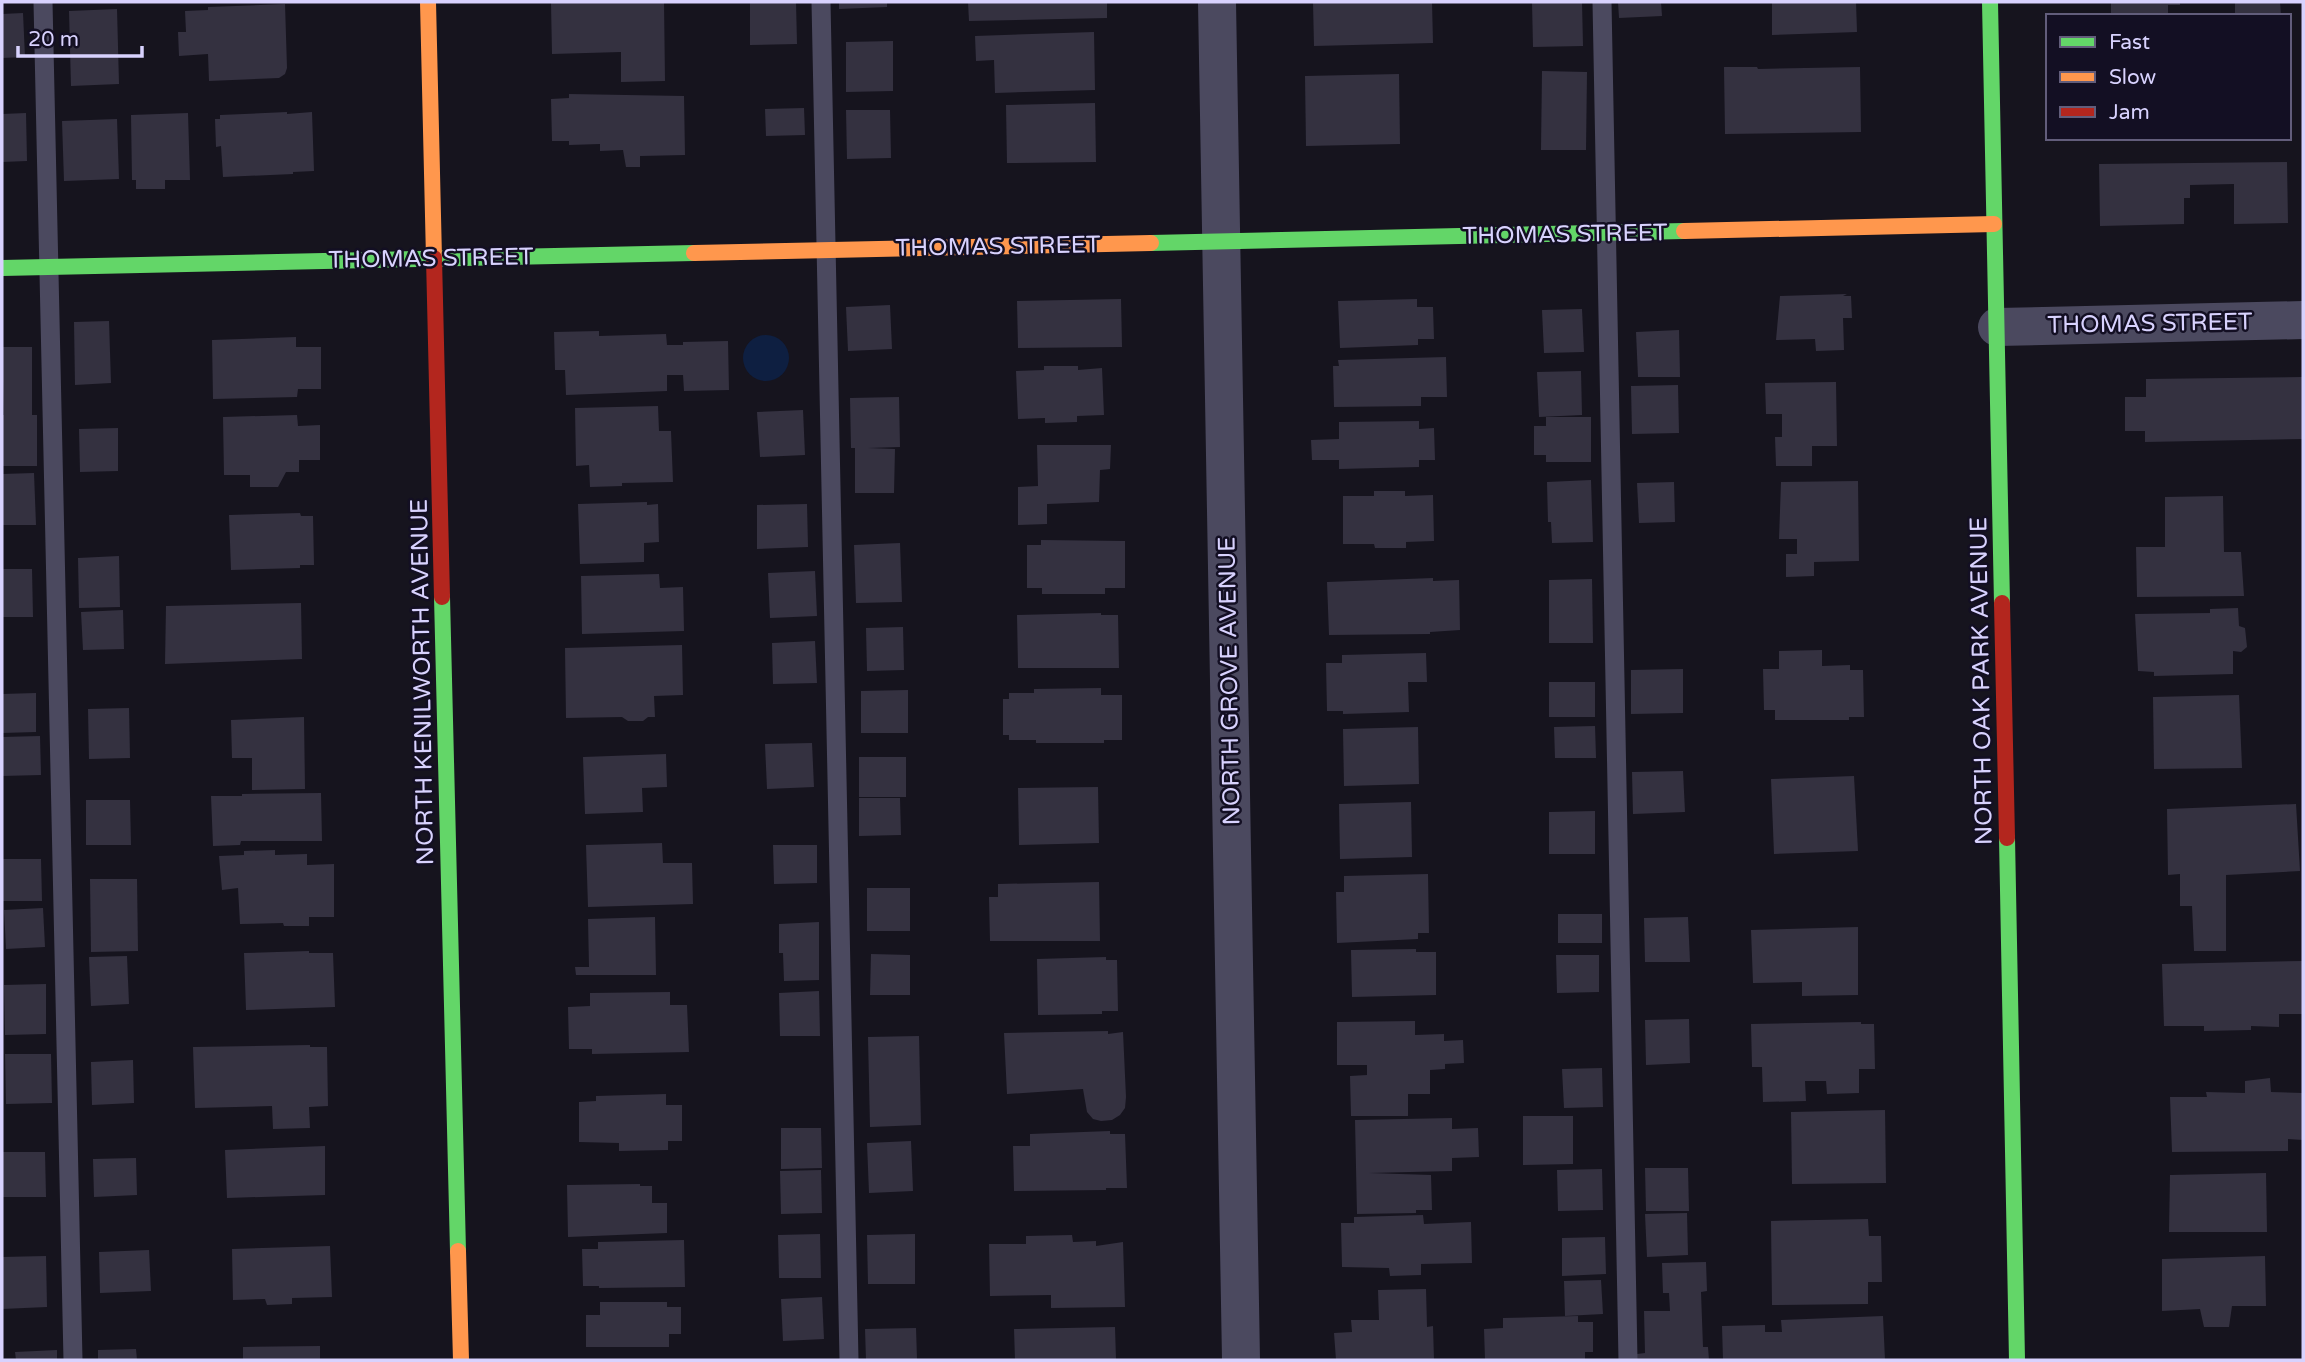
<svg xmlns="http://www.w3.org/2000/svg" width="2305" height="1362" font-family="'Varela Round',sans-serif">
  <rect width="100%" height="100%" fill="#16141e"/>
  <circle fill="#0e1f41" cx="766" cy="358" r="23"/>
  <g fill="#343140">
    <path d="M664 2 665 81 621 82V52L552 54 551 3Z"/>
    <path d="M750 2H796L797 44 750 45Z"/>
    <path d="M839 2H887V7L839 9Z"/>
    <path d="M968 2H1107V18L969 21Z"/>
    <path d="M1313 2H1432L1433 43 1314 46Z"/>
    <path d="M1532 2H1582L1583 46 1533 47Z"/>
    <path d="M1618 2H1661L1662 16 1619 18Z"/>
    <path d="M1772 2H1856L1857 32 1772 35Z"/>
    <path d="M2111 2H2180V5H2168V16H2111Z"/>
    <path d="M2235 2H2280L2281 16H2235Z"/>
    <path d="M285 4 287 68 285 74 279 78 209 81 208 54 179 56 178 32H186L185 11 208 10V7Z"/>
    <path d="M117 9 119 84 71 86 69 11Z"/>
    <path d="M23 13 25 57 2 58V14Z"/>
    <path d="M1094 32 1095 90 995 93 994 60 976 61 975 36Z"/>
    <path d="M893 41V91L846 92V42Z"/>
    <path d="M1724 67H1757L1758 69 1860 67 1861 132 1725 134Z"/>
    <path d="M1542 71 1587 72 1586 150H1541Z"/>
    <path d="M1399 74 1400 144 1306 146 1305 76Z"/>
    <path d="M569 94 684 96 685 155 640 156V167H626L623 150 600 151V144L569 145V141H552L551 99 569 98Z"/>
    <path d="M1095 103 1096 162 1007 163 1006 105Z"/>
    <path d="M804 108 805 135 766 136 765 109Z"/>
    <path d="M846 110H890L891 158 847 159Z"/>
    <path d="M287 112V114L312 112 314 171 293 172V174L223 177 221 146 216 147 215 119H220V115Z"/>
    <path d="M26 113 27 161 2 162V114Z"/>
    <path d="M188 113 190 180H165V189H136V180H132L131 115Z"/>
    <path d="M117 119 119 179 64 181 62 121Z"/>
    <path d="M2287 162 2288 223 2234 224V184L2190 185V198H2184V224L2100 226 2099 164Z"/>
    <path d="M1847 294 1843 296H1851L1852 318H1843L1844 350 1816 351 1815 339 1776 340 1780 296Z"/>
    <path d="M1121 299 1122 347 1018 348 1017 301Z"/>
    <path d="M1417 299V307H1433L1434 339H1418V345L1340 348 1338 301Z"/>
    <path d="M890 305 892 349 848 351 846 307Z"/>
    <path d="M1582 309 1584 352 1544 353 1542 310Z"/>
    <path d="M109 321 111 383 75 385 74 322Z"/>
    <path d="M1679 330 1680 377H1638L1636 332Z"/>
    <path d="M599 331V336L666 334 667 345H683V342L728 341 729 390 684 391 683 375H667V391L566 395 565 370H555L554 332Z"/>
    <path d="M296 337V347H321V389H298L297 397 213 399 212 340Z"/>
    <path d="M2 347H32V415H37V466H2V415H4Z"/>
    <path d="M1446 357 1447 397H1421V406L1334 407 1333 366H1339L1338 360Z"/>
    <path d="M1044 366H1078V370L1102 368 1104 415 1077 416V422L1045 423V418L1018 419 1016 371 1044 370Z"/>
    <path d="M1581 371 1582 415 1539 417 1537 372Z"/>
    <path d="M2303 377V439L2145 442V431H2125V397H2146V379Z"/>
    <path d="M1836 382 1837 446H1812V466H1776L1775 437H1782V414H1766L1765 383Z"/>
    <path d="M1678 385 1679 433 1632 434 1631 386Z"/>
    <path d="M899 397 900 447 868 448 895 449 894 493H855V448H851L850 398Z"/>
    <path d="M658 406 659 431H671L673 482 622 483V486L590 487 589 465 576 466 575 408Z"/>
    <path d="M803 410 805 455 760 457 757 412Z"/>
    <path d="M297 415 298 426 320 425V460H299V472H286L278 487H250V475H224L223 417Z"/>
    <path d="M1546 417H1591V462H1546V455H1534V426H1546Z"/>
    <path d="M1419 421V429L1434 428 1435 460H1419V467L1339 469V460H1312L1311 440 1339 439V422Z"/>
    <path d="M118 428V471L80 472 79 429Z"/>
    <path d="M1037 445H1111L1110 469 1100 470 1099 502 1047 504V524L1018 525V487L1038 486Z"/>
    <path d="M34 473 36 525H2V474Z"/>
    <path d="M1591 480 1593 542 1552 543 1551 522H1548L1547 482Z"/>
    <path d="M1858 481 1859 561 1814 562V576L1786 577V554H1797V539H1779L1781 482Z"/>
    <path d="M1674 482 1675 522 1639 523 1637 483Z"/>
    <path d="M1374 491H1405V496L1433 495 1434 541 1406 542V548H1375L1374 544H1343V496H1374Z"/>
    <path d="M2223 496 2224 552H2241L2244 596 2137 597 2136 547H2165V497Z"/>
    <path d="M647 502V505L658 504 659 542 644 543V562L580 564 578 504Z"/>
    <path d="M807 504 808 547 757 549V505Z"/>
    <path d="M300 513 301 516H313L314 565H300V568L231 570 229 515Z"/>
    <path d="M1041 540 1125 541V588H1105V594H1042V588H1027V545H1041Z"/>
    <path d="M900 543 902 602 856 603 854 545Z"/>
    <path d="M119 556 120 607 79 608 78 558Z"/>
    <path d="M2 569H32L33 617H2Z"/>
    <path d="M815 571 817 616 770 618 768 573Z"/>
    <path d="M659 574 660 588 683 587 684 631 582 634 581 576Z"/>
    <path d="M1433 578V581L1459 580 1460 630 1430 632V634L1329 635 1327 582Z"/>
    <path d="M1592 579 1593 643H1549V580Z"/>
    <path d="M301 603 302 659 165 664 166 606Z"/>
    <path d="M2238 608 2239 626 2245 628 2247 647 2241 652 2233 651V674L2154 676V672L2138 671 2135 614 2210 613V609Z"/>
    <path d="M123 610 124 649 83 650 81 612Z"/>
    <path d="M1101 613V615H1118L1119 668H1018L1017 615Z"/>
    <path d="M903 627 904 670 867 671 866 628Z"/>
    <path d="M815 641 817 683 773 684 772 643Z"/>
    <path d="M682 645 683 695 654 696 655 717H648L643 721H628L622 717 566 718 565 648Z"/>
    <path d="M1822 650V666L1850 665V670H1863L1864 717H1849V720H1775V710H1764L1763 669H1779V651Z"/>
    <path d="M1426 653 1427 682H1408L1409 712 1343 714V711H1327L1326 663H1342V655Z"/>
    <path d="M1683 669V713L1631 714V670Z"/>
    <rect x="1549" y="682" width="46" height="35"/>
    <path d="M1101 688V695H1122V740H1104V743H1036V740H1009V735H1003V699H1009V693H1034V689Z"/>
    <path d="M908 690V733H861V691Z"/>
    <path d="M36 693V732L2 733V694Z"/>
    <path d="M2239 695 2242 768 2154 769 2153 697Z"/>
    <path d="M129 708 130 758 89 759 88 709Z"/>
    <path d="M304 717 305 789 252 790V758H232L231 720Z"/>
    <path d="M1595 726 1596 758H1555L1554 727Z"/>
    <path d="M1418 727 1419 784 1344 786 1343 729Z"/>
    <path d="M40 736 41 775 2 776V737Z"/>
    <path d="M812 743 814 787 767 789 765 744Z"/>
    <path d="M666 754 667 787 642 788 643 812 585 814 583 757Z"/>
    <rect x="859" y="757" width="47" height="40"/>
    <path d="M1683 771 1685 812 1633 814 1632 772Z"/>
    <path d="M1854 776 1858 851 1774 854 1771 779Z"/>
    <path d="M1098 787 1099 843 1019 845 1018 788Z"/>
    <path d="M321 793 322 841H241L240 845 213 846 211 796H242V794Z"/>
    <path d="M859 798H900L901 835 859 836Z"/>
    <path d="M86 800H130L131 845H86Z"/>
    <path d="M1411 802 1412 857 1340 859 1339 804Z"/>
    <path d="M2296 804 2300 871 2226 875V951H2194L2192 906H2180V874L2168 875 2167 809Z"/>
    <path d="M1595 811V854H1549V812Z"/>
    <path d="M662 843 663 863H692L693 904 588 907 586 845Z"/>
    <path d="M773 845H817V883L774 884Z"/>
    <path d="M275 850V855L307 854V865L334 864V917H309V926H284L283 923 240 924 238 888 222 890 219 856 244 855V851Z"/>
    <path d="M2 859H41L42 901H2Z"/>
    <path d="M1428 874 1429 933H1418V939L1337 943 1336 892H1344V876Z"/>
    <path d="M90 879H137L138 951 91 952Z"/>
    <path d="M1099 882 1100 941H990L989 897H998V884Z"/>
    <rect x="867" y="888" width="43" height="43"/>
    <path d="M43 908 45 947 6 949 4 910Z"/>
    <rect x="1558" y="914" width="44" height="29"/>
    <path d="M655 917 656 975H576L575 967H589L588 919Z"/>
    <path d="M1688 917 1690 962H1645L1644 918Z"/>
    <path d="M819 922V980L784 981 783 953H779V924Z"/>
    <path d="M1858 927V995L1802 996V982L1753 983 1751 930Z"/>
    <path d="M1416 949V952H1436V995L1352 997 1351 950Z"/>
    <path d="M309 951V953H333L335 1007 246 1010 244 953Z"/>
    <path d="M871 954 910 955V995H870Z"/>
    <path d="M1556 955H1599V992L1557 993Z"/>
    <path d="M127 956 129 1004 91 1006 89 957Z"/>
    <path d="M1106 957V960H1117L1118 1011H1102V1014L1038 1015 1037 959Z"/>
    <path d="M2303 961V1014H2279V1027L2251 1026V1030L2204 1031V1026H2164L2162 964Z"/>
    <path d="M46 984V1034L5 1035 4 985Z"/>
    <path d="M819 991 820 1036H780L779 993Z"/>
    <path d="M670 992V1005H687L689 1052 592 1054V1049H569L568 1007 590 1006V993Z"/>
    <path d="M1689 1019 1690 1063 1646 1065 1645 1020Z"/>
    <path d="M1415 1021V1035L1444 1034V1041L1463 1040 1464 1063 1445 1064V1069L1430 1070V1094H1408V1116H1351L1350 1076 1367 1075V1065H1337V1022Z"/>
    <path d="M1861 1022V1024H1874L1875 1069H1859V1093L1827 1094 1826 1081H1805L1806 1101 1763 1102 1762 1067H1752L1751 1024Z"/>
    <path d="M1108 1031V1034L1123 1032 1126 1097 1125 1108 1120 1115 1112 1120 1101 1121 1093 1119 1087 1112 1083 1089 1007 1094 1004 1033Z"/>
    <path d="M919 1036 921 1125 870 1127 868 1037Z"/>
    <path d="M310 1045V1047H327L328 1106 309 1107 310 1128 273 1129 272 1106 195 1108 193 1047Z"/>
    <path d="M5 1054H51L52 1103 6 1104Z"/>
    <path d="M133 1060 134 1103 92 1105 91 1062Z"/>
    <path d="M1602 1068 1603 1107 1564 1108 1562 1069Z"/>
    <path d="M2270 1078 2271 1092 2303 1093V1140L2288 1139V1151L2172 1152 2170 1097H2207L2206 1092 2245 1093V1081Z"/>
    <path d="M666 1094V1105H682V1141H668V1150L619 1151V1143L579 1142V1102L596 1101V1096Z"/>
    <path d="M1885 1110 1886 1183 1792 1184 1791 1112Z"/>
    <path d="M1523 1116H1573V1164L1523 1165Z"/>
    <path d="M1452 1118V1129L1478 1128 1479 1157 1452 1158V1171L1369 1173 1431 1175 1432 1210H1416V1213L1357 1214 1355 1120Z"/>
    <path d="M781 1128H821L822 1168 781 1169Z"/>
    <path d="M1110 1131V1134H1125L1127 1188H1106V1190L1014 1191 1013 1146H1030V1134Z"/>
    <path d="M911 1141 913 1191 869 1193 867 1143Z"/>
    <path d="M325 1146V1195L227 1198 225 1150Z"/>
    <path d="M2 1152H45L46 1197H2Z"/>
    <path d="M136 1158 137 1195 94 1197 93 1159Z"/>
    <path d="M1645 1168H1688L1689 1211H1646Z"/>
    <path d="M1602 1169 1603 1210 1558 1211 1557 1170Z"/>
    <path d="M821 1170 822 1213 781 1214 780 1171Z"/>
    <path d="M2266 1173 2267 1232H2169L2170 1175Z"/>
    <path d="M640 1184V1186H652V1203H667V1233L568 1237 567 1185Z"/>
    <path d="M1687 1213 1688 1255 1647 1257 1645 1214Z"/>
    <path d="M1423 1215 1424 1224 1471 1222 1472 1263 1421 1264V1275L1390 1276 1389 1268 1342 1267 1341 1223H1354V1217Z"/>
    <path d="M1868 1219 1869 1236H1881L1882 1282H1868V1304L1772 1305 1771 1221Z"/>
    <path d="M820 1234 821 1278H779L778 1235Z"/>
    <path d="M915 1234V1284H868L867 1235Z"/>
    <path d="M1072 1235 1073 1242 1096 1241V1246L1123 1242 1125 1307 1051 1308V1295L990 1296 989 1244H1026V1236Z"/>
    <path d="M1605 1237 1606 1274 1562 1276V1238Z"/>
    <path d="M684 1240 685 1287 599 1288V1286H583L582 1249H598V1242Z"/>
    <path d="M330 1246 332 1297 292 1298V1304L267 1305 265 1299 233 1300 232 1249Z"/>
    <path d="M149 1250 151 1291 100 1293 99 1252Z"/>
    <path d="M46 1256 47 1307 2 1309V1257Z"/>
    <path d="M2265 1256 2266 1306H2232L2229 1327H2204L2200 1309 2162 1311V1259Z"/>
    <path d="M1706 1262 1707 1291 1701 1292 1703 1347H1708L1709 1360H1637V1354L1645 1353 1644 1311H1670L1669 1293H1663L1662 1263Z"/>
    <path d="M1601 1280 1603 1314 1565 1316 1564 1281Z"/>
    <path d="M1426 1289 1427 1327 1433 1326 1434 1360H1336L1334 1333 1352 1332 1351 1320H1379L1378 1290Z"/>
    <path d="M822 1297 824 1339 783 1341 781 1299Z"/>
    <path d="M600 1302H667V1307H681V1334H669V1347H586V1315H600Z"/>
    <path d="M1578 1316V1322H1593V1352H1585V1360H1485L1484 1329 1503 1328V1318Z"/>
    <path d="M1883 1316 1885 1360H1723L1722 1326 1765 1325V1332H1782L1781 1320Z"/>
    <path d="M1115 1327 1116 1360H1015L1014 1329Z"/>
    <path d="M916 1328 917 1360H866L865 1329Z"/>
    <path d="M320 1346V1360H243V1347Z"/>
    <path d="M136 1349 137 1360H98V1350Z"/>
    <path d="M57 1350V1360H16L15 1352Z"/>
  </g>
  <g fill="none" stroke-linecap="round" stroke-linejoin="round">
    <g stroke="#4b495f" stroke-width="19">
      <path d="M43 2 73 1360"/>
      <path d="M821 2 849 1360"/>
      <path d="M1602 2 1628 1360"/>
    </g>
    <g stroke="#4b495f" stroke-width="38">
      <path d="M1217 2 1241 1360"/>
      <path d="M1997 327 2303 320"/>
    </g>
    <g stroke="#63d668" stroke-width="16">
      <path d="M1990 2 2002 603"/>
      <path d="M1151 243 1684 231"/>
      <path d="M2 268 694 253"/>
      <path d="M442 597 458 1251"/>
      <path d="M2007 838 2017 1360"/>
    </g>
    <g stroke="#ff974d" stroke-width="16">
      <path d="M428 2 434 258"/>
      <path d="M1684 231 1994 224"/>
      <path d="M694 253 1151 243"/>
      <path d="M458 1251 461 1360"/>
    </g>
    <g stroke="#b3261e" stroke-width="16">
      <path d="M434 258 442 597"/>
      <path d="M2002 603 2007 838"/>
    </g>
  </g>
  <g text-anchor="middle" stroke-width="5" stroke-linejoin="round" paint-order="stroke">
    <g font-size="24" fill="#d8d2fe" stroke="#130f23">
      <text transform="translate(1565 234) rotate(-1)" y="8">THOMAS STREET</text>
      <text transform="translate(998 246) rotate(-1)" y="8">THOMAS STREET</text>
      <text transform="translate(431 258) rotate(-1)" y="8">THOMAS STREET</text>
      <text transform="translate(2150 323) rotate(-1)" y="8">THOMAS STREET</text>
      <text transform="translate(1229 681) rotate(-91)" y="8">NORTH GROVE AVENUE</text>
      <text transform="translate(1981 681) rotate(-91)" y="8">NORTH OAK PARK AVENUE</text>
      <text transform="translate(422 682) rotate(-91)" y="8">NORTH KENILWORTH AVENUE</text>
    </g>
  </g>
  <rect width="2305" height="1362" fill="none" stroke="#d8d2fe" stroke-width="7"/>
  <rect x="2046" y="14" width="245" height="126" fill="#130f23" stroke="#625d7b" stroke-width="2"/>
  <rect x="2060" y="37" width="35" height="10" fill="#63d668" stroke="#625d7b" stroke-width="2"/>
  <text x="2109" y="49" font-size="21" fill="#d8d2fe">Fast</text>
  <rect x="2060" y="72" width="35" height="10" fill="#ff974d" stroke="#625d7b" stroke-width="2"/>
  <text x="2109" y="84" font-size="21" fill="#d8d2fe">Slow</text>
  <rect x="2060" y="107" width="35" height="10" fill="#b3261e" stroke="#625d7b" stroke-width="2"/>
  <text x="2109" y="119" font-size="21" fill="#d8d2fe">Jam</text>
  <path d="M18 46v10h124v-10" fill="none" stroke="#d8d2fe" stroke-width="3.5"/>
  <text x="28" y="46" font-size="21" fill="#d8d2fe" stroke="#130f23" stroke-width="5" paint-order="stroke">20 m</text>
</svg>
